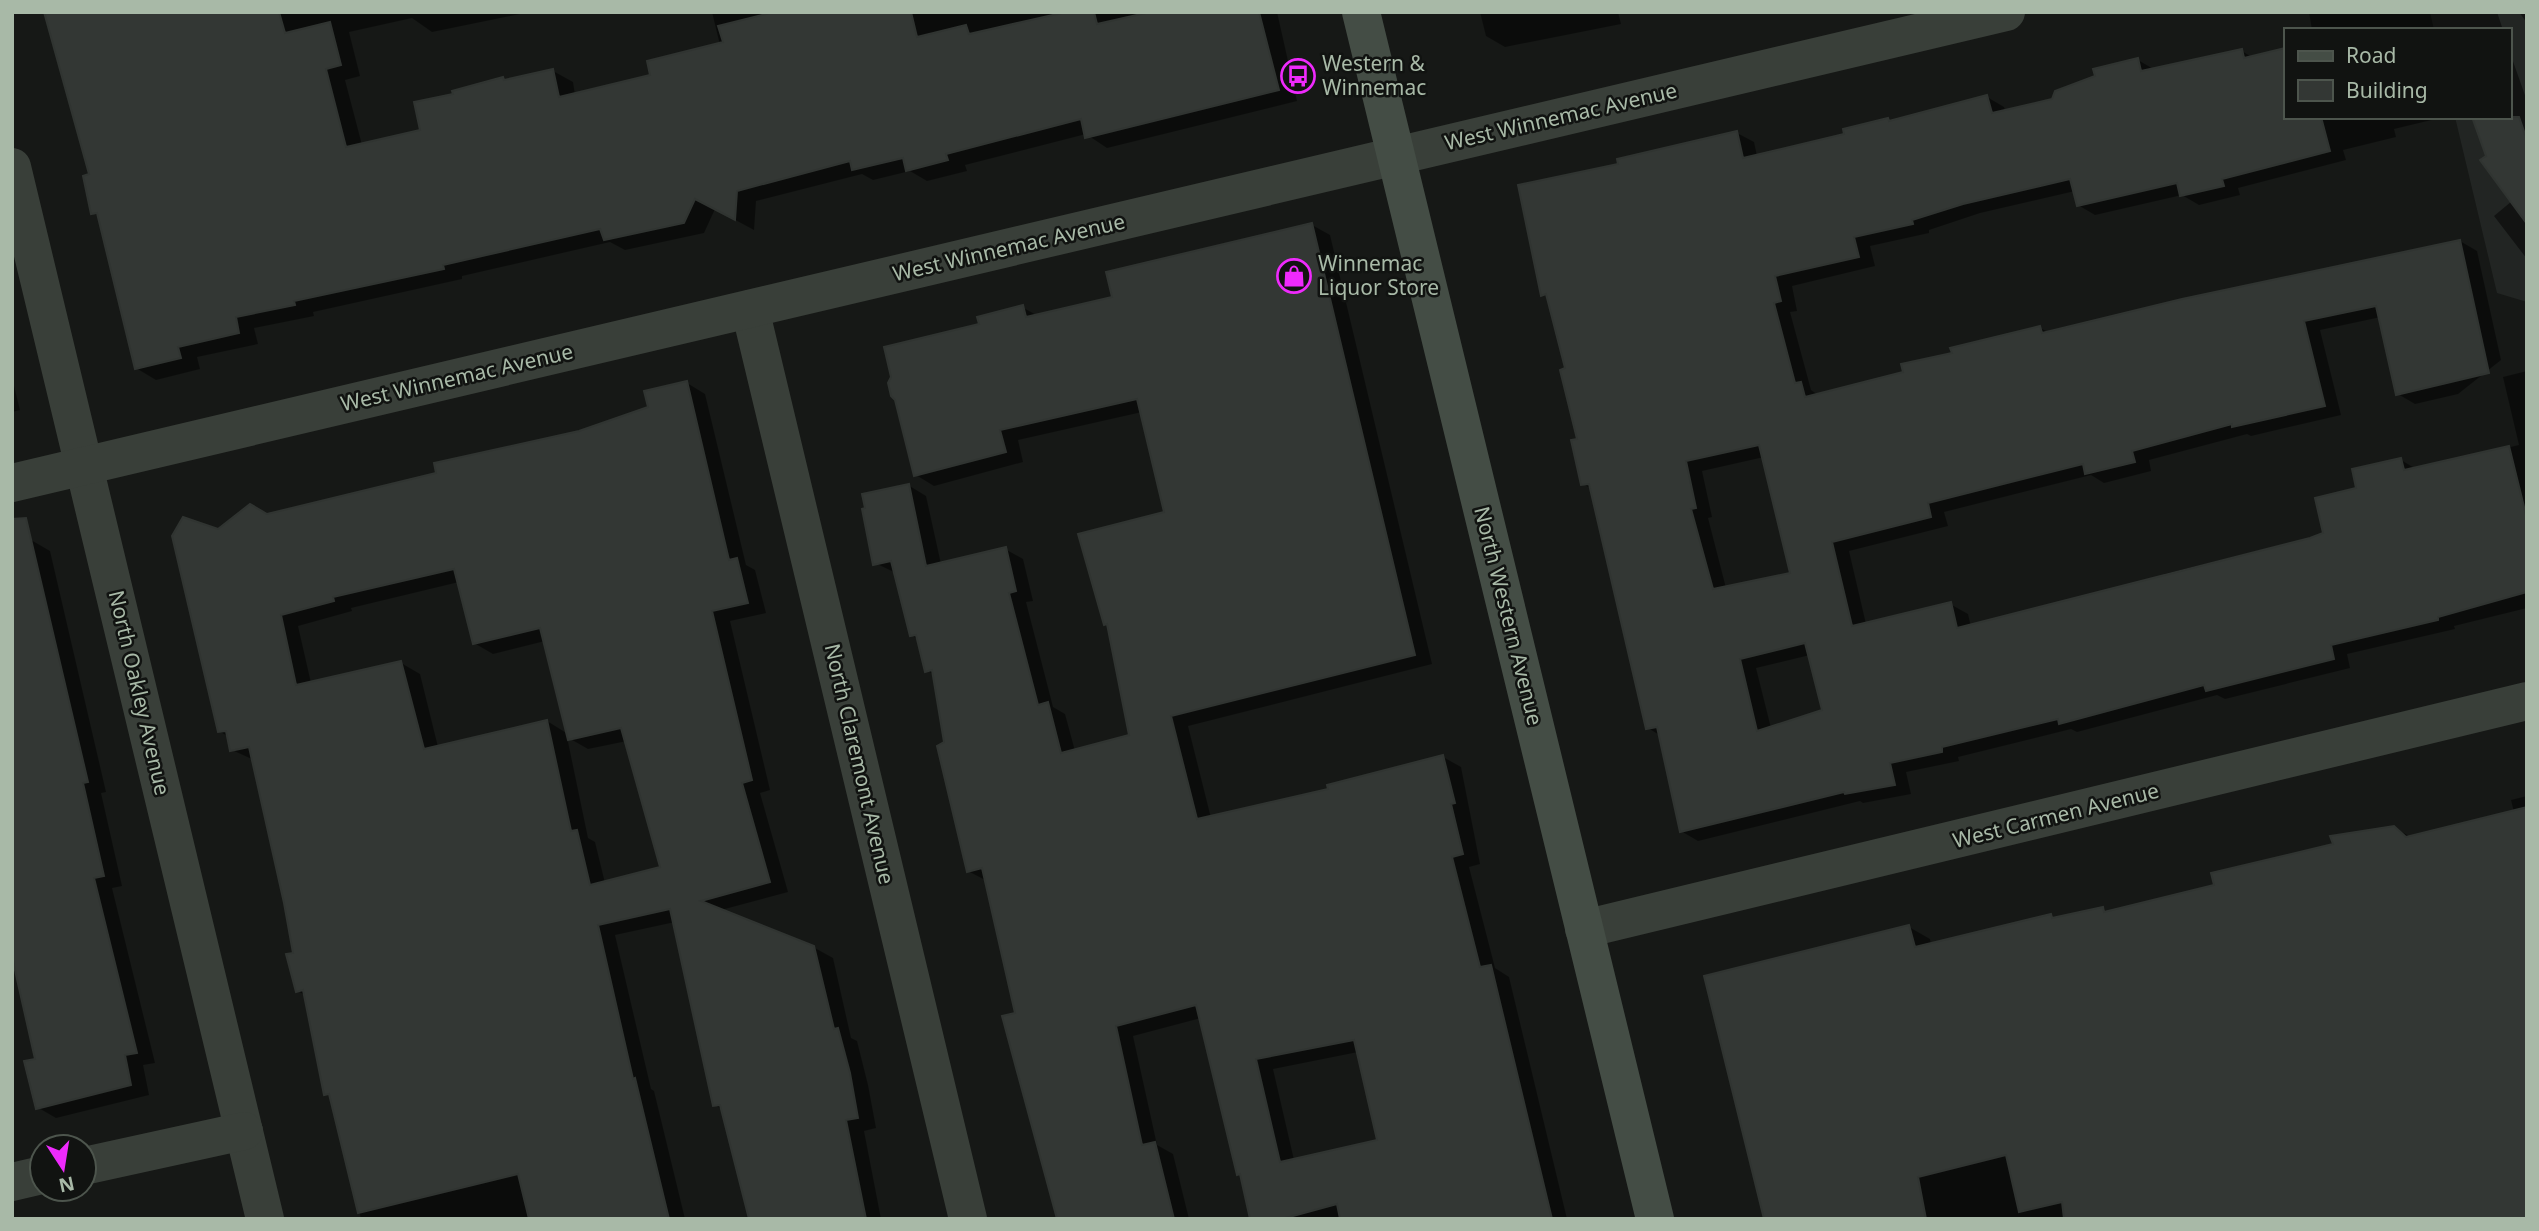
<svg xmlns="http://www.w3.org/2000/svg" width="2539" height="1231" font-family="'Noto Sans',sans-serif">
  <rect width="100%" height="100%" fill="#161816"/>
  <path fill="#222523" d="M2430 12H2527V302L2497 293 2455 117H2509V30H2434Z"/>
  <g fill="#0007" fill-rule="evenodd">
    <path d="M46 12H530L432 32 412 18 349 32 360 76 345 80 362 145 422 131 455 95 503 79 508 81 553 71 573 82 575 95 652 76 720 45 712 12H1277L1297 101 1107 148 1086 134 965 165 967 171 927 181 910 171 873 180 862 174 756 201 754 230 715 209 704 233 625 250 610 242 462 276V279L313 312 314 316 254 328 258 344 197 357 200 369 156 380 136 368 100 217 93 213 91 176Z"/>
    <path d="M1480 12H1618L1621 24 1505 47 1486 36Z"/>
    <path d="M2309 12H2497L2503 30H2312Z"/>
    <path d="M2519 12H2527V23Z"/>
    <path d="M2285 50V117H2444L2394 129 2396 137 2343 150 2346 160 2238 188 2240 195 2199 205 2182 195 2095 215 2078 205 2075 191 1980 213 1929 230V233L1870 246 1875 266 1792 286 1797 311 1790 312 1811 390 1818 395 1905 373 1954 354 2040 328 2050 333 2460 241 2477 251 2501 360 2458 394 2415 404 2398 394 2381 317 2320 330 2341 415 2251 436 2247 434 2149 460 2151 471 2104 483 2091 475 1944 512 1948 526 1849 551 1866 624 1950 604 1968 614 1971 627 2165 578 2164 574 2325 534 2358 489 2401 460 2416 469 2519 445 2503 377 2527 371V608L2454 626 2455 629 2347 654 2350 668 2225 699 2217 695 2077 732 2071 729 1958 757 1959 761 1906 772 1911 794 1863 803 1860 801 1698 841 1681 831 1661 736 1648 728 1592 489 1583 484 1579 440 1567 370 1549 298 1543 294 1620 165 1737 133 1754 142 1757 156 1846 136 1887 120 1892 122 1987 97 2004 107 2005 111 2053 100 2138 60 2155 70 2242 51 2253 58ZM1764 457 1792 574 1726 588 1708 518 1712 517 1702 471ZM1810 655 1824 711 1771 728 1756 668Z"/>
    <path d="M2509 50 2527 101V259L2494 216 2512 201 2488 156 2509 117Z"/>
    <path d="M1312 225 1330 235 1432 664 1188 726 1211 818 1330 790 1443 757 1461 767 1480 864 1469 867 1495 968 1509 977 1567 1219H1252L1201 1018 1133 1036 1157 1145 1173 1154 1189 1219H1059L1018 1014 987 881 968 871 935 675 926 670 919 640 911 635 896 573 875 563 908 485 926 496 941 564 1005 549 1023 559 1033 601 1026 602 1053 707 1065 714 1075 751 1131 737 1109 626 1105 624 1166 513 1142 412 1018 440 1023 462 934 486 916 475 981 325 1022 307 1038 316 1115 299ZM1358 1052 1379 1141 1294 1160 1273 1069Z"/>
    <path d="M12 378 20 410 12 412Z"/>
    <path d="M687 383 705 394 746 565 755 570 766 613 730 621 770 790 760 793 788 892 721 910 813 947 833 958 851 1038 857 1041 868 1085 876 1128 864 1131 881 1219H737L750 1216 723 1110 715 1105 675 922 615 935 651 1089 654 1091 685 1219H361L332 1097 326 1094 306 996 298 991 295 954 254 760 232 750 229 737 219 731V531L267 516 438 474 579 433 650 408ZM459 582 474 643 493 654 545 641 568 734 547 721 438 747 420 674 401 663 311 683 298 626 352 611 351 608ZM567 737 588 749 627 741 662 868 605 883 595 842 588 838Z"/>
    <path d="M31 540 50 551 106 792 101 793 122 886 112 888 155 1063 143 1065 149 1095 56 1118 37 1107V1060L16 966 12 967V545Z"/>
    <path d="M2527 796V1219H1770L1909 927 1930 939 1931 945 2051 916 2056 919 2103 909 2109 913 2216 886 2394 828 2411 837 2514 812 2511 800Z"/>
  </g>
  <g fill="#333734" stroke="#303431" stroke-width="2" fill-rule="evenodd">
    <path d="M44 12H279L285 33 330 22 341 65 326 69 346 147 420 130 414 102 453 94 452 91 503 77 504 80 553 69 559 97 650 75 647 61 723 42 718 26 774 12H911L917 37 966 25 969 34 1066 12H1094L1097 24 1150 12H1259L1279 90 1085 138 1081 119 946 154 948 160 906 171 903 158 852 170 850 161 737 191 735 220 695 199 684 223 604 240 600 229 443 265 444 269 294 301 295 305 236 317 239 333 178 347 181 358 135 369 97 213 91 214 83 176 89 174Z"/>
    <path d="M2285 48V117H2321L2330 151 2222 179 2224 186 2180 196 2177 183 2077 206 2070 179 1963 204 1912 220 1913 224 1854 237 1859 257 1775 276 1781 301 1774 303 1795 383 1801 382 1805 397 1903 372 1901 364 1952 353 1950 348 2040 326 2042 333 2182 299 2460 240 2489 373 2396 395 2376 306 2304 321 2325 406 2232 427V424L2132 451 2135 462 2085 474 2083 464 1928 503 1931 517 1832 542 1852 626 1951 602 1957 628 2310 538 2323 533 2315 498 2356 488 2352 469 2401 458 2404 470 2509 446 2527 519V592L2438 617V620L2331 645 2334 659 2206 691 2204 685 2059 724 2058 719 1942 747V752L1890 763 1895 785 1845 794 1844 792 1680 832 1657 727 1646 729 1589 484 1581 485 1571 440 1577 439 1560 370 1565 368 1546 294 1541 296 1518 185 1618 164 1617 159 1737 131 1743 158 1844 134 1843 129 1888 118 1889 121 1987 95 1992 113 2052 99 2055 91 2095 76 2093 69 2138 58 2141 71 2242 49 2244 58ZM1759 445 1790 573 1713 589 1691 509 1696 508 1686 461ZM1805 643 1822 710 1757 731 1740 659Z"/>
    <path d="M2472 117H2519L2527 140V224L2480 160 2486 156Z"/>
    <path d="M1312 223 1415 655 1171 716 1197 819 1328 789 1327 785 1443 755 1455 803 1451 804 1463 854 1452 857 1480 967 1491 965 1552 1219H1340L1337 1204 1282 1219H1250L1240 1174 1237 1175 1196 1005 1116 1026 1142 1145 1155 1142 1174 1219H1057L1002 1016 1015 1013 982 868 967 872 937 746 944 742 932 670 925 672 916 635 910 636 891 561 873 565 862 509 865 508 862 494 909 484 926 566 1006 547 1016 591 1009 593 1038 705 1048 702 1061 753 1129 735 1107 624 1104 625 1078 534 1164 512 1137 399 1000 430 1006 452 914 476 895 400 891 396 888 383 891 377 884 347 979 324 977 317 1023 305 1026 317 1112 297 1106 272ZM1354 1040 1377 1140 1280 1162 1256 1059Z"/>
    <path d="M687 381 729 560 737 558 748 603 712 611 752 780 742 783 770 882 701 901 814 946 834 1029 838 1028 850 1073 858 1118 846 1120 866 1219H749L720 1105 713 1106 670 909 598 925 633 1079 635 1078 669 1219H529L518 1174 358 1213 329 1094 324 1095 303 990 296 992 286 954 293 953 284 903 249 747 230 751 226 731 218 732 172 536 183 517 218 529 250 504 267 514 436 473 434 463 579 431 648 407 644 391ZM454 569 473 644 540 628 568 740 621 728 660 867 590 885 577 830 571 831 547 720 424 749 401 661 296 685 281 615 334 601 333 597Z"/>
    <path d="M26 518 88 782 83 783 104 876 94 878 137 1053 125 1055 131 1085 36 1109 24 1061 35 1059 12 957V519Z"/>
    <path d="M2527 807V1219H2064L2062 1202 2019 1212 2006 1155 1918 1177 1926 1219H1764L1704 976 1909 925 1915 947 2051 914 2052 918 2103 907 2104 912 2214 885 2211 873 2333 844 2330 836 2394 826 2406 837Z"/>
  </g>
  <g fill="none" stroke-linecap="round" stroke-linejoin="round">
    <g stroke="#393f39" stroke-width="38">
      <path d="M12 167 265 1219"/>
      <path d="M750 309 968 1219"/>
      <path d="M12 483 2006 12"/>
      <path d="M1584 929 2527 701"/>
      <path d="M84 1166 244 1131"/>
      <path d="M12 1182 42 1175"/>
    </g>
    <path stroke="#444d45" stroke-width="38" d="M1361 12 1655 1219"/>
  </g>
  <defs>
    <g id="bus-ring" transform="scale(1.75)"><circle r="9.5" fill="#111311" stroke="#ee2afc" stroke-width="1.5"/><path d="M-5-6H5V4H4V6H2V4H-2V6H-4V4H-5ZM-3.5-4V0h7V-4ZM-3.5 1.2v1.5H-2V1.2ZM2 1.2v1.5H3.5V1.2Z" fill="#ee2afc"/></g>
    <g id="shop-ring" transform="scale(1.75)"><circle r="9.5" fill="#111311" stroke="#ee2afc" stroke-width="1.5"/><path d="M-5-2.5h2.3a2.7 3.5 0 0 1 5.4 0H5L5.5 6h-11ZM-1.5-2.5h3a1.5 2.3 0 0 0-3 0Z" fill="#ee2afc"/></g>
  </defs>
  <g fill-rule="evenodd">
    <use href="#bus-ring" x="1298" y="76"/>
    <use href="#shop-ring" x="1294" y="276"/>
  </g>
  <g text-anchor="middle" stroke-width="5" stroke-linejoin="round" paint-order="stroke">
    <g font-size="21" fill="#a8b9a7" stroke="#111311" text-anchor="start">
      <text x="1322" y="71">Western &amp;<tspan x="1322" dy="24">Winnemac</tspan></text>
      <text x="1318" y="271">Winnemac<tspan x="1318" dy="24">Liquor Store</tspan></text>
    </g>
    <g font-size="21" fill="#a8b9a7" stroke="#111311">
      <text transform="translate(1561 117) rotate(-13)" y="7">West Winnemac Avenue</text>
      <text transform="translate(1009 248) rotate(-13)" y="7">West Winnemac Avenue</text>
      <text transform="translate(457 378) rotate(-13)" y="7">West Winnemac Avenue</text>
      <text transform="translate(1508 616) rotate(76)" y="7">North Western Avenue</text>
      <text transform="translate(139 693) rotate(77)" y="7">North Oakley Avenue</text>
      <text transform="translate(859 764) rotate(77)" y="7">North Claremont Avenue</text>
      <text transform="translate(2056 816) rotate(-14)" y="7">West Carmen Avenue</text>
    </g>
  </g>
  <rect width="2539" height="1231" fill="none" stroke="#a8b9a7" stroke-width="28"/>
  <rect x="2284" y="28" width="228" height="91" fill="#111311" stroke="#4d554d" stroke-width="2"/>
  <rect x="2298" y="51" width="35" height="10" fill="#444d45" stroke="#4d554d" stroke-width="2"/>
  <text x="2346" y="63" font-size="21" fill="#a8b9a7">Road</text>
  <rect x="2298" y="80" width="35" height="21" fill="#333734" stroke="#4d554d" stroke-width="2"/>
  <text x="2346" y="98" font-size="21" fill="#a8b9a7">Building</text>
  <g transform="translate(63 1168) rotate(168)"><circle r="33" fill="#111311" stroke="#4d554d" stroke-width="2"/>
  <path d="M0-5L12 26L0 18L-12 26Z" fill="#ee2afc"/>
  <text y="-10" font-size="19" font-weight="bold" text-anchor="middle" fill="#a8b9a7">N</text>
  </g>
</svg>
